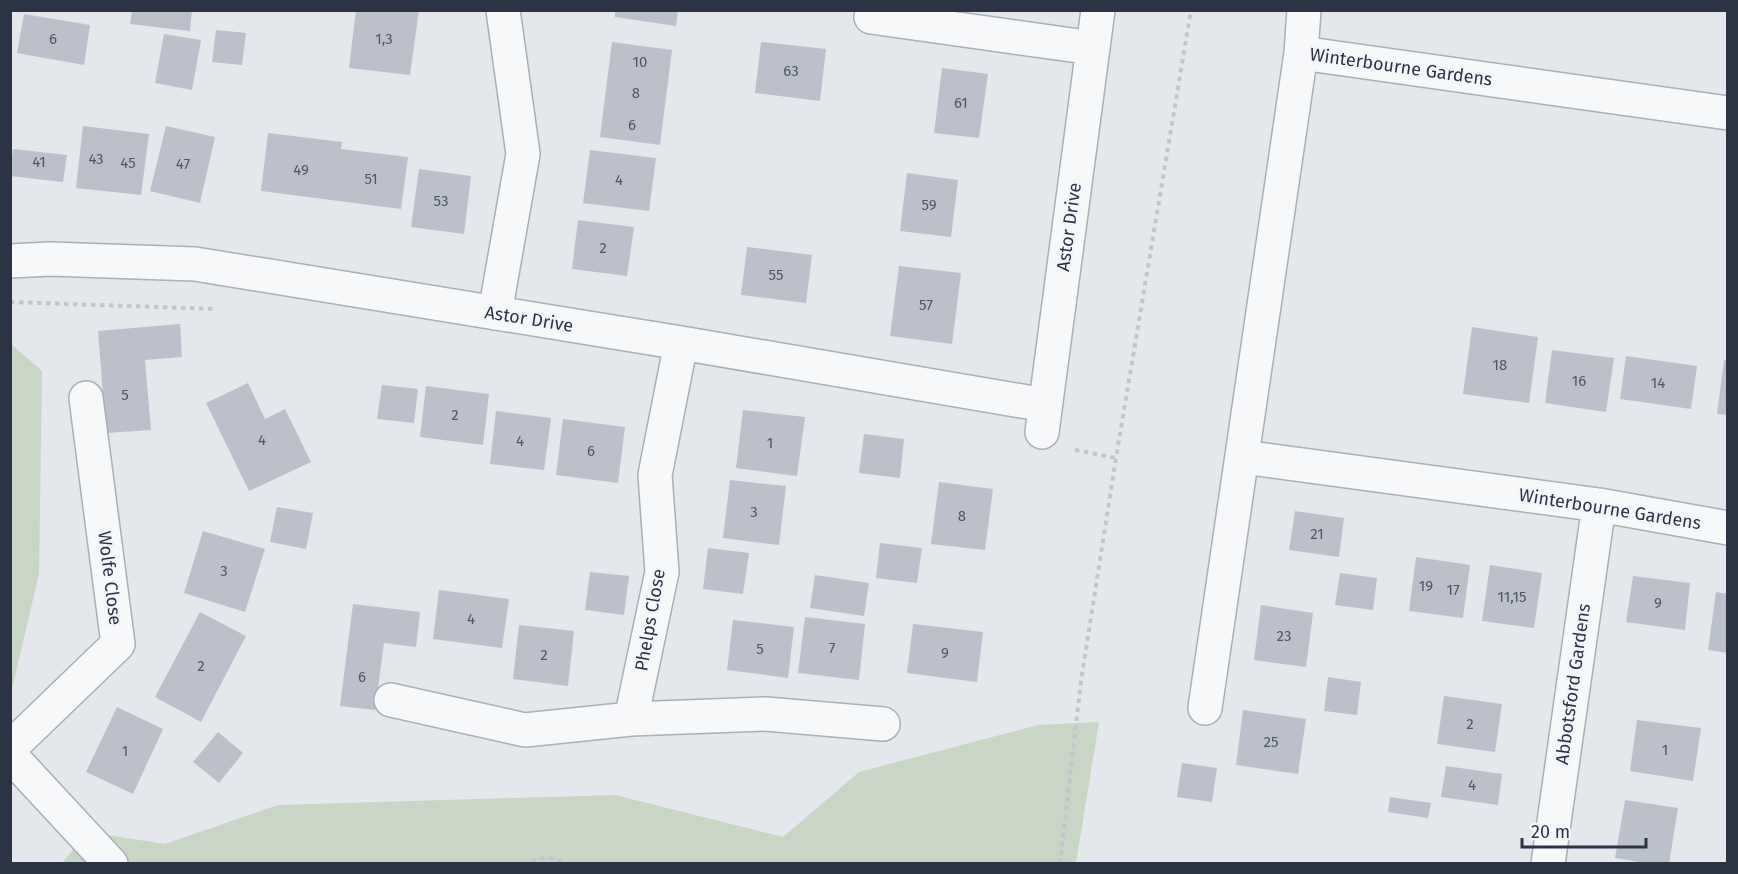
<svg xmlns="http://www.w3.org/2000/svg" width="1738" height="874" viewBox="0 0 1738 874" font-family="'Fira Sans',sans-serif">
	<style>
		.green { fill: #c9d6c5 }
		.building { fill: #bbc0ca }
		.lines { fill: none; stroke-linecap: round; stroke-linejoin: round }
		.minor-casing { stroke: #a9aeb7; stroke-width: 36 }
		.path { stroke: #c2c5cb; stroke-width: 4; stroke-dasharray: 4.5 4.5; stroke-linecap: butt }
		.minor { stroke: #f7f8fa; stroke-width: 33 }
		.labels { text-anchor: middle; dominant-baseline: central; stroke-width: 6; stroke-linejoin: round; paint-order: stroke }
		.number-label { font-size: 15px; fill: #4f5766 }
		.street-label { font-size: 18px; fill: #2b3445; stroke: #f4f6f9 }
	</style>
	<rect width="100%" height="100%" fill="#e4e7ec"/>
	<path class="green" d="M 11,344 L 42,371 L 39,574 L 11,693 Z
		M 1099,722 L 1076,863 L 61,864 L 88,832 L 165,844 L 278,805 L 615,795 L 783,837 L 859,772 L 1038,725 Z"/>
	<path class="building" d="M 132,10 L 192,10 L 190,31 L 130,24 Z
		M 356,10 L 419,10 L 410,75 L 349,68 Z
		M 615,10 L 678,10 L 676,26 L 615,17 Z
		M 24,14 L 90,25 L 84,65 L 17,53 Z
		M 216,30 L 246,33 L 242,65 L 212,62 Z
		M 164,34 L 201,40 L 192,90 L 155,83 Z
		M 612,42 L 672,50 L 660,145 L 600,137 Z
		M 761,42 L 826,49 L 820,101 L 755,93 Z
		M 942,68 L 988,74 L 979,138 L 934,133 Z
		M 83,126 L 149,134 L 141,195 L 76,188 Z
		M 166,126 L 215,137 L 200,203 L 150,191 Z
		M 268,133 L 342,142 L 341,149 L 408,157 L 401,209 L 261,191 Z
		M 13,149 L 67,155 L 63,182 L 10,176 Z
		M 590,150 L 656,158 L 649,211 L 583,203 Z
		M 419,169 L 471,176 L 464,234 L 411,227 Z
		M 907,173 L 958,180 L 951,237 L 900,231 Z
		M 578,220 L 634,227 L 627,276 L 572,269 Z
		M 747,247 L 812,255 L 806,303 L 741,295 Z
		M 899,266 L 961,273 L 952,344 L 890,336 Z
		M 180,324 L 182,357 L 145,360 L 151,430 L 106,433 L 98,331 Z
		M 1472,327 L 1538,337 L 1529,403 L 1463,394 Z
		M 1552,350 L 1614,358 L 1606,412 L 1545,403 Z
		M 1626,356 L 1697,366 L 1691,409 L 1620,399 Z
		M 1724,360 L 1728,361 L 1728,415 L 1717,414 Z
		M 248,383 L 265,419 L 285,409 L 311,462 L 249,491 L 206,403 Z
		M 382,385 L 418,389 L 414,423 L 377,419 Z
		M 426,386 L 489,394 L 483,445 L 420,437 Z
		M 743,410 L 805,417 L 797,476 L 736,468 Z
		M 496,411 L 551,418 L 544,470 L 490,464 Z
		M 563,419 L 625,427 L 618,483 L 556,475 Z
		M 864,434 L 904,439 L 900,478 L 859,473 Z
		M 730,480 L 786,486 L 779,545 L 723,538 Z
		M 939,482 L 993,489 L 985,550 L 931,544 Z
		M 277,507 L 313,513 L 306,549 L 270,542 Z
		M 1295,511 L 1344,518 L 1339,557 L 1289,550 Z
		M 203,531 L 265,549 L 245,612 L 184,593 Z
		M 880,543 L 922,548 L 917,583 L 876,578 Z
		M 708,548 L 749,553 L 743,594 L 703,589 Z
		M 1416,557 L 1470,565 L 1463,618 L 1409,611 Z
		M 1490,565 L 1542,573 L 1534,628 L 1482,621 Z
		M 590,572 L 629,576 L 624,615 L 585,610 Z
		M 1340,573 L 1377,578 L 1373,610 L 1335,605 Z
		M 815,575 L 869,583 L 864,616 L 810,608 Z
		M 1633,576 L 1690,583 L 1685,630 L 1626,622 Z
		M 439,590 L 509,599 L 502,648 L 433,639 Z
		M 1716,592 L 1728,594 L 1728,653 L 1708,650 Z
		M 353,604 L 420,612 L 416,647 L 384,643 L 375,710 L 340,706 Z
		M 1261,605 L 1313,613 L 1306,667 L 1254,660 Z
		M 200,612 L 246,636 L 201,722 L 155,697 Z
		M 805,617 L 865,624 L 859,680 L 798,673 Z
		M 733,620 L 794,627 L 788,678 L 727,670 Z
		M 913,624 L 983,632 L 977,682 L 907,673 Z
		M 519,625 L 574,631 L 568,686 L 513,679 Z
		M 1328,677 L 1361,682 L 1357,715 L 1324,711 Z
		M 1444,696 L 1502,704 L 1495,752 L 1437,744 Z
		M 117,707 L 163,729 L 133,794 L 86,772 Z
		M 1243,710 L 1306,719 L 1298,774 L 1236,765 Z
		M 1637,720 L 1701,728 L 1693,781 L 1630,771 Z
		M 218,732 L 243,753 L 219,783 L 193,762 Z
		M 1182,763 L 1217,768 L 1212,802 L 1177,797 Z
		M 1446,766 L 1502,774 L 1498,805 L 1441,797 Z
		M 1390,797 L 1431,803 L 1428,818 L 1388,812 Z
		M 1625,800 L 1678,808 L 1669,864 L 1651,864 L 1615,858 Z"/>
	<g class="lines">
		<defs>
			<path id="minor" d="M 871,17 L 1093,48
				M 1301,53 L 1304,10
				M 10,261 L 50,259 L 195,264 L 681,343 L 1045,405
				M 495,313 L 523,154 L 503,10
				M 1042,432 L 1098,10
				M 1243,457 L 1599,505 L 1728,528
				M 391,700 L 525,730 L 631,719 L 766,714 L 883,724
				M 1205,708 L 1301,53 L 1728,113
				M 631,719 L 662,572 L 655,475 L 681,343
				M 10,748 L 118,644 L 86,398
				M 10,755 L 111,864
				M 1548,864 L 1599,505"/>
		</defs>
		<use href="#minor" class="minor-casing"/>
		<path class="path" d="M 10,302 L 217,309
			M 1075,450 L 1116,458
			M 523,864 L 546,857 L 570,864
			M 1060,864 L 1081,681 L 1116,458 L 1191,10"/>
		<use href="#minor" class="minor"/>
	</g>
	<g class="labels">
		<g class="number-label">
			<text x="53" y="39">6</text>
			<text x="384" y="39">1,3</text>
			<text x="640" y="62">10</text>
			<text x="791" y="71">63</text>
			<text x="636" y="93">8</text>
			<text x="961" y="103">61</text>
			<text x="632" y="125">6</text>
			<text x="96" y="159">43</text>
			<text x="39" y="162">41</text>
			<text x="128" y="163">45</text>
			<text x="183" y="164">47</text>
			<text x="301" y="170">49</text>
			<text x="371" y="179">51</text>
			<text x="619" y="180">4</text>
			<text x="441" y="201">53</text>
			<text x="929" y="205">59</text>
			<text x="603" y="248">2</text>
			<text x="776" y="275">55</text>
			<text x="926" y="305">57</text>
			<text x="1500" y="365">18</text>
			<text x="1579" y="381">16</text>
			<text x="1658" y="383">14</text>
			<text x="125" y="395">5</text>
			<text x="455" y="415">2</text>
			<text x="262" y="440">4</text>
			<text x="520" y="441">4</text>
			<text x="770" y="443">1</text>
			<text x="591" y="451">6</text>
			<text x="754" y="512">3</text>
			<text x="962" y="516">8</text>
			<text x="1317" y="534">21</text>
			<text x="224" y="571">3</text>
			<text x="1426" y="586">19</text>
			<text x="1453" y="590">17</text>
			<text x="1512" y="597">11,15</text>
			<text x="1658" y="603">9</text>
			<text x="471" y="619">4</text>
			<text x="1284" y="636">23</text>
			<text x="832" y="648">7</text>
			<text x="760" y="649">5</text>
			<text x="945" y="653">9</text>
			<text x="544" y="655">2</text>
			<text x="201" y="666">2</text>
			<text x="362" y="677">6</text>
			<text x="1470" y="724">2</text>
			<text x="1271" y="742">25</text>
			<text x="1665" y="750">1</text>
			<text x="125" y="751">1</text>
			<text x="1472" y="785">4</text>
		</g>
		<g class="street-label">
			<text transform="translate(1401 67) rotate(8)">Winterbourne Gardens</text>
			<text transform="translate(1069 227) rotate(-82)">Astor Drive</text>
			<text transform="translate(529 319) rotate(9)">Astor Drive</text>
			<text transform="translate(1610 509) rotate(9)">Winterbourne Gardens</text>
			<text transform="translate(110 578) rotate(83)">Wolfe Close</text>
			<text transform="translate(650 620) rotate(-80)">Phelps Close</text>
			<text transform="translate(1573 684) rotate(-82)">Abbotsford Gardens</text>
		</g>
	</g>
	<rect width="1738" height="874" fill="none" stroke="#2b3445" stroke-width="24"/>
	<path d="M1522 838v9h124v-9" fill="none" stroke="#2b3445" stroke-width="3"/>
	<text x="1531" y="838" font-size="18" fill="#2b3445" stroke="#f4f6f9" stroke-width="4.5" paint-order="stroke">20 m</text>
</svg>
